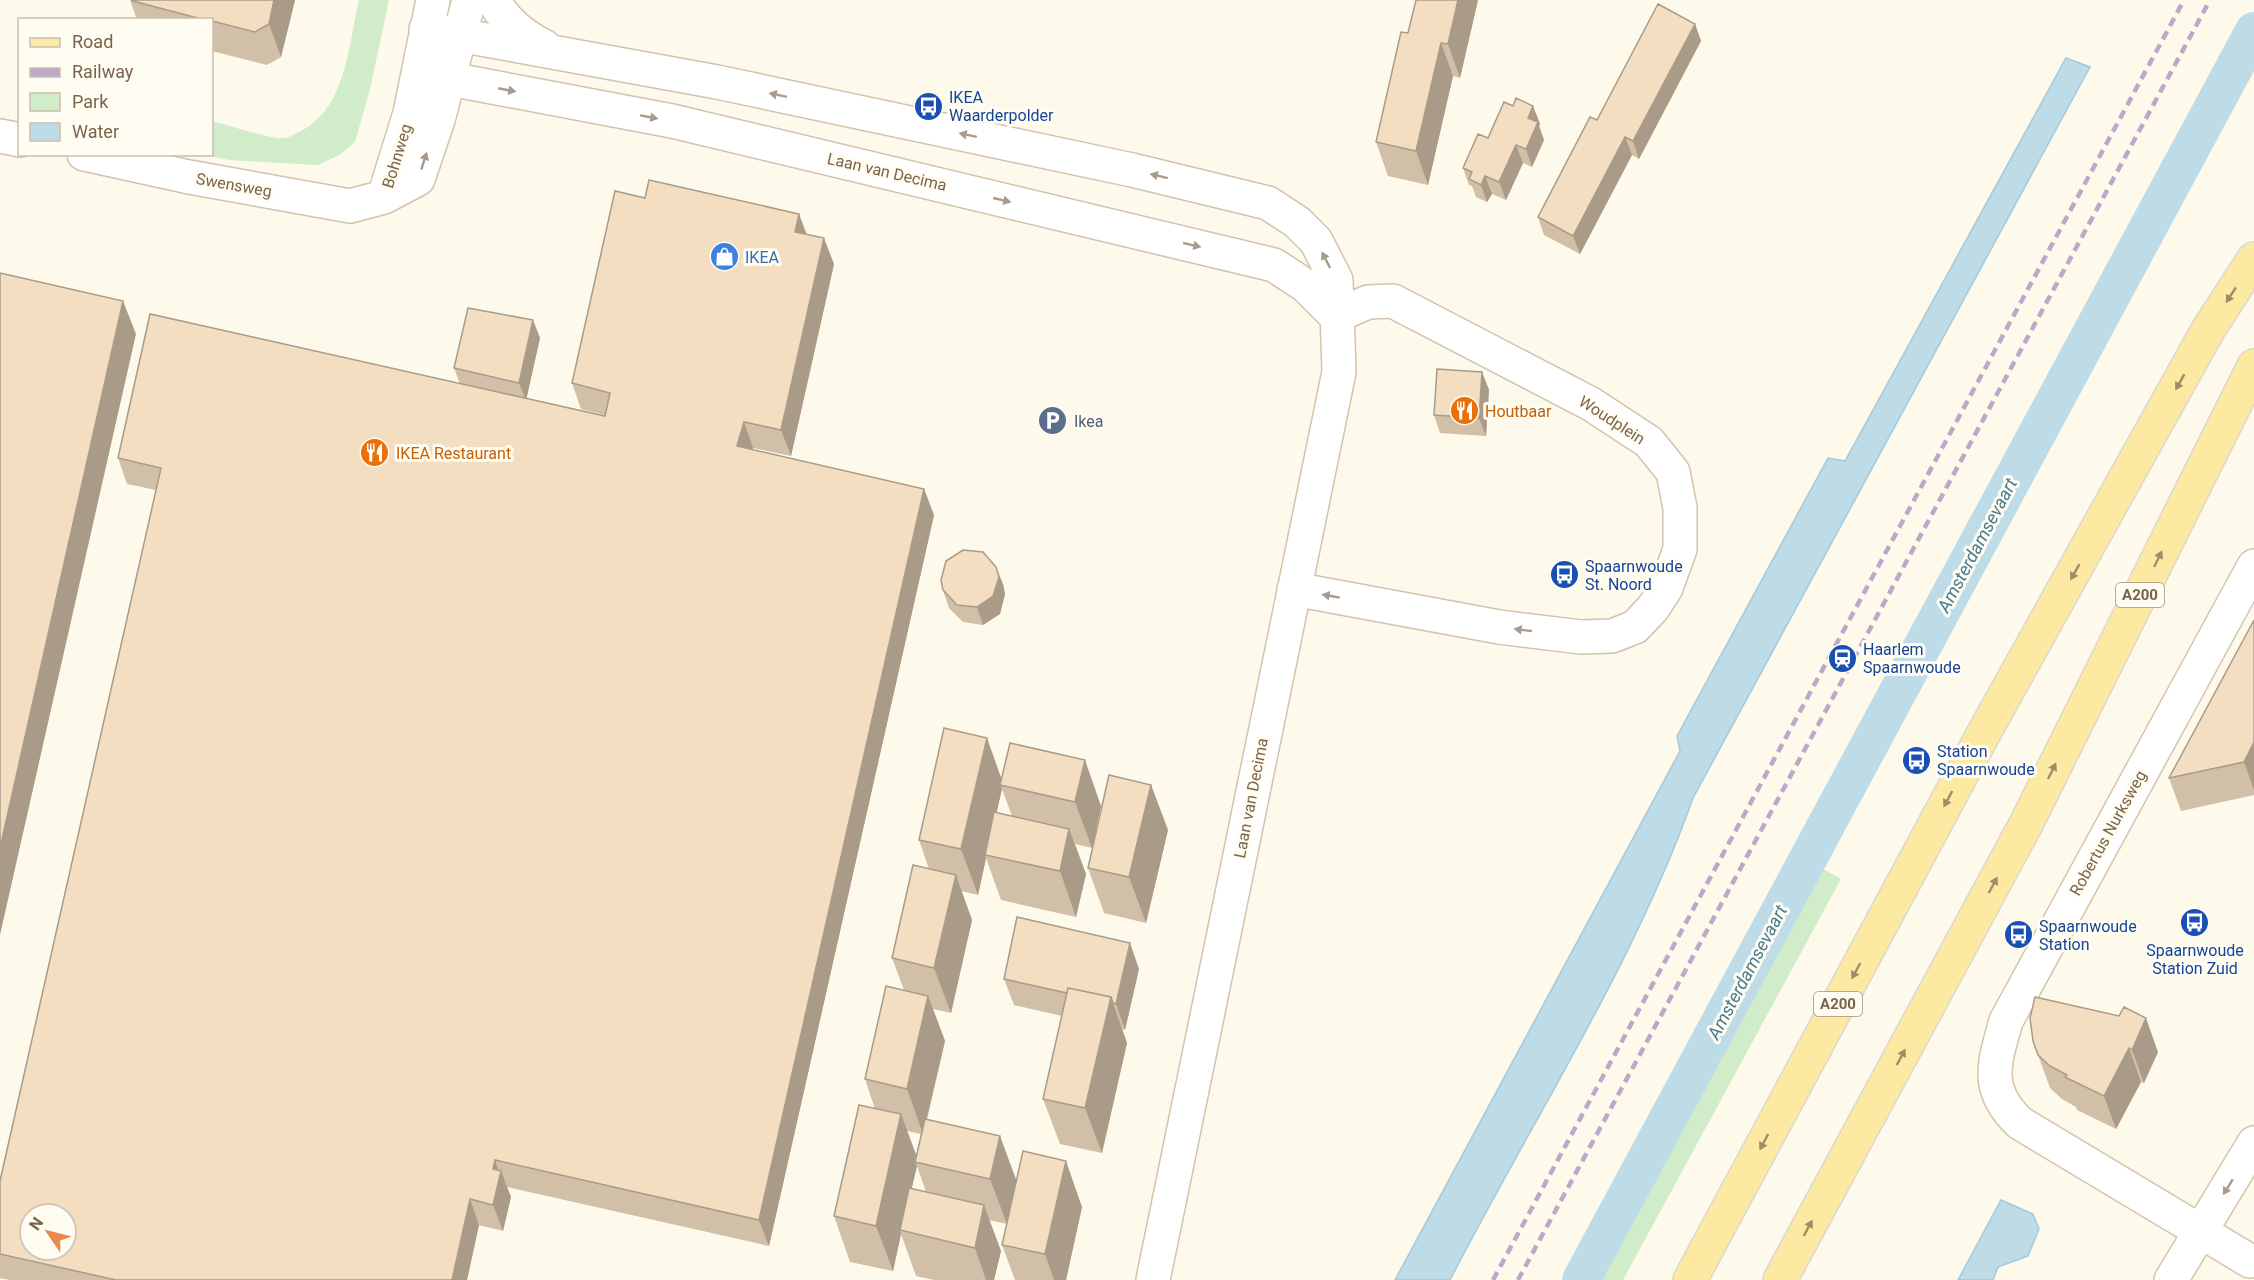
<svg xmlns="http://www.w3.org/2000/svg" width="2254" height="1280" viewBox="0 0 2254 1280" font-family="Roboto,sans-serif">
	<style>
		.green { fill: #d0ecc8 }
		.water { fill: #bedbe8; stroke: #a4c9da; stroke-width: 1.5 }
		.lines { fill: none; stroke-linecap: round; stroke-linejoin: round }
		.canal { stroke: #bedbe8; stroke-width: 38 }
		.minor-casing { stroke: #d1c3af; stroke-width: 36 }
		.secondary-casing { stroke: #d4c5ad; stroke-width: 36 }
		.primary-casing { stroke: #dcd7d0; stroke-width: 36 }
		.minor { stroke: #fff; stroke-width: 33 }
		.secondary { stroke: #fff; stroke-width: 33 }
		.primary { stroke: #fceaa3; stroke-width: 33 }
		.rail { stroke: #bfa7c9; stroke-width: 4.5; stroke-dasharray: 9 6; stroke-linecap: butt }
		.wall { fill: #d1bfa7; fill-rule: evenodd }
		.shaded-wall { fill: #aa9b88 }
		.building { fill: #f3dec2; stroke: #aa9b88; stroke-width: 1.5; fill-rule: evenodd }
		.oneway { fill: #a99a8b }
		.oneway2 { fill: #a18c66 }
		.labels { text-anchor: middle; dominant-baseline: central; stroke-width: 6; stroke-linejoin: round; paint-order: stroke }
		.shield { fill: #fffcf2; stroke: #a2927e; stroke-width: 1.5 }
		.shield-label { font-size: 15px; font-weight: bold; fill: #7a644c }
		.transit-label { font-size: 16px; fill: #164399; stroke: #fffcf2; text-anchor: start }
		.street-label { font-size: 16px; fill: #7a644c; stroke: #fffcf2 }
		.shop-label { font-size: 16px; fill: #366cbe; stroke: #fffcf2; text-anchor: start }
		.food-label { font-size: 16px; fill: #c56008; stroke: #fffcf2; text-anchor: start }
		.service-label { font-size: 16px; fill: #4e5e75; stroke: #fffcf2; text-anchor: start }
		.water-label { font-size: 18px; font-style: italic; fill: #487b94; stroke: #fffcf2 }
	</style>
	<rect width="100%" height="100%" fill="#fdf9eb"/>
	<path class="green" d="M 359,0 L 389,0 L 370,89 L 355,142 L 341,154 L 318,165 L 229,160 L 206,155 L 212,154 L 212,121 C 228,125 269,139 284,138 C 290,138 296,133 301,131 C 346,109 349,43 359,0 Z
		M 1814,864 L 1841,879 L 1623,1280 L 1594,1280 Z"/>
	<path class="water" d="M 2066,58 L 2090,67 L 1693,798 C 1634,965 1531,1122 1450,1280 L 1395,1280 L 1680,751 L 1677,736 L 1828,458 L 1845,461 Z
		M 2001,1200 L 2033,1214 L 2039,1229 L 2028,1256 L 1998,1267 L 1993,1280 L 1958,1280 Z"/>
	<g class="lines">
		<path class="canal" d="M 1581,1280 L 2254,31"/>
		<defs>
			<path id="minor" d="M 493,0 C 506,22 522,35 545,47
				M 426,29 L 717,82 L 1132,170 L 1268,203 L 1297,222 L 1316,241 L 1336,280 L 1339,372 L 1153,1280
				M 418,73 L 672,121 L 1274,265 L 1306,286 L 1336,316
				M 0,136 L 20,140
				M 84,154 L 189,177 L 350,206 L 384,197 L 418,179 L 438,120 L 469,0
				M 384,197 L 410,113 L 433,0
				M 1294,589 L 1499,627 L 1581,637 L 1612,636 L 1635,627 L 1653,608 L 1666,588 L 1680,549 L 1680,508 L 1673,472 L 1649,442 L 1591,404 L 1393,301 L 1368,302 L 1336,316"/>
			<path id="secondary" d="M 2250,1261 L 2020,1123 C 1984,1089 1994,1064 2006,1021 L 2254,566
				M 2171,1280 L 2254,1143"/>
			<path id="primary" d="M 1690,1280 L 1986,729 L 2208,330 L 2254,259
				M 1780,1280 L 2026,824 L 2254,366"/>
		</defs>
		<use href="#minor" class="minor-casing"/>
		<use href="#secondary" class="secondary-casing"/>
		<use href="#primary" class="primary-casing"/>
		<use href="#minor" class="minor"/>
		<use href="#secondary" class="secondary"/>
		<use href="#primary" class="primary"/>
		<path class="rail" d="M 1493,1280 L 2184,0
			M 1518,1280 L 2210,0"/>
	</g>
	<path class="wall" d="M 130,0 L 295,0 L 281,57 L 267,65 L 212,51 L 212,20 L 137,20 Z
		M 1478,0 L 1460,78 L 1453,76 L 1428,185 L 1388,176 L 1376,142 L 1408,33 Z
		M 1695,24 L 1701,41 L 1639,159 L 1632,155 L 1580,254 L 1544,235 L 1538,217 L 1597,120 Z
		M 1513,106 L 1533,106 L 1540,124 L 1539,126 L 1544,140 L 1532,167 L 1523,163 L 1506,200 L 1492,194 L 1487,202 L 1476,197 L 1472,186 L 1469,185 L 1463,168 Z
		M 799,214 L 807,234 L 834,264 L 791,456 L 753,448 L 753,450 L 924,489 L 934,515 L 769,1246 L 507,1187 L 511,1197 L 503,1231 L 479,1225 L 467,1280 L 10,1280 L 0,1278 L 0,1181 L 156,490 L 127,484 L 118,458 L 460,384 L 454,368 L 540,338 L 526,399 L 605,416 L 605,415 L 581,409 L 572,383 Z
		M 1482,372 L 1489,390 L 1486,436 L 1440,433 L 1434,415 Z
		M 1003,584 L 1005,594 L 1000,614 L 983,625 L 963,622 L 949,608 L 943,590 Z
		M 2254,620 L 2254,795 L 2181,811 L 2169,778 Z
		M 1002,780 L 1101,806 L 1092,848 L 1075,844 L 1086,874 L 1076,917 L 1001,900 L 986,858 L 978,895 L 961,891 L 972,920 L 951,1013 L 933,1009 L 945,1041 L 927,1120 L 1017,1182 L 1082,1207 L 1066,1280 L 1015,1280 L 1002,1245 L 1007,1224 L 989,1220 L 1001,1251 L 994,1280 L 934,1280 L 916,1276 L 901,1234 L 893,1271 L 850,1262 L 834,1216 L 875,1109 L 865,1079 L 904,990 L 892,958 L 929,869 L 919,840 ZM 1002,789 L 1012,816 L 996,813 ZM 907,1131 L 921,1134 L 916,1156 ZM 917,1166 L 926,1192 L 911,1189 Z
		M 1151,785 L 1168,830 L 1146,923 L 1104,913 L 1088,868 Z
		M 1139,969 L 1125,1030 L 1122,1029 L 1127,1043 L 1102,1153 L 1060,1144 L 1043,1099 L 1062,1016 L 1014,1005 L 1004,979 Z
		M 2035,997 L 2158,1052 L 2144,1083 L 2141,1082 L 2116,1129 L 2077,1110 L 2076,1107 L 2062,1099 L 2050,1088 L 2033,1041 Z"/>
	<path class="shaded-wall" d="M 274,0 L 295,0 L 281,57 L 269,24 Z
		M 1458,0 L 1478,0 L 1460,78 L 1448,44 Z
		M 1695,24 L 1701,41 L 1639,159 L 1633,141 Z
		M 1441,43 L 1453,76 L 1428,185 L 1416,151 Z
		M 1533,106 L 1540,124 L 1539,126 L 1544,140 L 1532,167 L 1526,149 L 1528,118 Z
		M 1625,137 L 1632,155 L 1580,254 L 1573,236 Z
		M 1516,145 L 1523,163 L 1506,200 L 1499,182 Z
		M 1485,176 L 1492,194 L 1487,202 L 1481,185 Z
		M 799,214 L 808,240 L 795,232 Z
		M 824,238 L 834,264 L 791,456 L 781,430 Z
		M 123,301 L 136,334 L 0,935 L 0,848 Z
		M 533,320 L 540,338 L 526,401 L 519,383 Z
		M 1482,372 L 1489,390 L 1486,436 L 1479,418 Z
		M 744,422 L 753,448 L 747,472 L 737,446 Z
		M 924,489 L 934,515 L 769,1246 L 759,1220 Z
		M 996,567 L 1003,584 L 1005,594 L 1000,614 L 983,625 L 977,607 Z
		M 987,738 L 1003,783 L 1000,785 L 1002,789 L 987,855 L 985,855 L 986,858 L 978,895 L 961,849 Z
		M 2254,742 L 2254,790 L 2244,762 Z
		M 1085,760 L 1101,806 L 1092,848 L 1075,802 Z
		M 1151,785 L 1168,830 L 1146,923 L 1129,877 Z
		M 1069,829 L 1086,874 L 1076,917 L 1060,871 Z
		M 956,875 L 972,920 L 951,1013 L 934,968 Z
		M 1130,943 L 1139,969 L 1125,1030 L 1116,1004 Z
		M 928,996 L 945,1041 L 923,1134 L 907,1089 Z
		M 1111,997 L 1127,1043 L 1102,1153 L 1085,1108 Z
		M 2146,1018 L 2158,1052 L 2144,1083 L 2132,1050 Z
		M 2129,1048 L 2141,1082 L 2116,1129 L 2104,1096 Z
		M 901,1114 L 918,1160 L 915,1162 L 917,1166 L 902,1231 L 900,1230 L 901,1234 L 893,1271 L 876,1226 Z
		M 1000,1136 L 1017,1182 L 1007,1224 L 990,1179 Z
		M 495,1160 L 500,1175 L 501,1171 L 511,1197 L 503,1231 L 493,1205 L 493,1169 Z
		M 1066,1161 L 1082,1207 L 1066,1280 L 1054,1280 L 1045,1254 Z
		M 470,1199 L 479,1225 L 467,1280 L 452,1280 Z
		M 984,1205 L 1001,1251 L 994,1280 L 986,1280 L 975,1248 Z"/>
	<path class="building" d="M 132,0 L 274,0 L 269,24 L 255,32 L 212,21 L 212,20 L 205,20 L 133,1 Z
		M 1416,0 L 1458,0 L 1448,44 L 1441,43 L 1416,151 L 1376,142 L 1401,32 L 1408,33 Z
		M 1658,4 L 1695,24 L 1633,141 L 1625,137 L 1573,236 L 1538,217 L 1590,117 L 1597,120 Z
		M 1516,98 L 1533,106 L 1528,118 L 1538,122 L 1526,149 L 1516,145 L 1499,182 L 1485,176 L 1481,185 L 1469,179 L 1472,172 L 1463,168 L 1478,134 L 1488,138 L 1504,102 L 1513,106 Z
		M 649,180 L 799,214 L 795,232 L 824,238 L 781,430 L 744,422 L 737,446 L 924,489 L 759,1220 L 495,1160 L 493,1169 L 501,1171 L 493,1205 L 470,1199 L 452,1280 L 116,1280 L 0,1254 L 0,1181 L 161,468 L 118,458 L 150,314 L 605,416 L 610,393 L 572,383 L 615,191 L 645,198 ZM 30,1214 L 66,1214 L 66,1250 L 30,1250 Z
		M 0,273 L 123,301 L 0,848 Z
		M 468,308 L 533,320 L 519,383 L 454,368 Z
		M 1437,369 L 1482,372 L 1479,418 L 1434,415 Z
		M 963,550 L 983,552 L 996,567 L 999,577 L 993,596 L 977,607 L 957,605 L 943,590 L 941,580 L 946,561 Z
		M 2254,620 L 2254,742 L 2244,762 L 2169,778 Z
		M 944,728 L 987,738 L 961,849 L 919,840 Z
		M 1010,743 L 1085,760 L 1075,802 L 1000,785 Z
		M 1109,775 L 1151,785 L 1129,877 L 1088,868 Z
		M 994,812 L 1069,829 L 1060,871 L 985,855 Z
		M 913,865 L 956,875 L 934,968 L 892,958 Z
		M 1017,917 L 1130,943 L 1116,1004 L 1113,1003 L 1111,997 L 1068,988 L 1067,993 L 1004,979 Z
		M 886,986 L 928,996 L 907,1089 L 865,1079 Z
		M 1068,988 L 1111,997 L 1085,1108 L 1043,1099 Z
		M 2035,997 L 2119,1016 L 2124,1007 L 2146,1018 L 2132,1050 L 2129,1048 L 2104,1096 L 2065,1077 L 2067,1075 L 2050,1066 L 2038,1055 L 2033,1041 L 2030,1018 Z
		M 859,1105 L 901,1114 L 876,1226 L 834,1216 Z
		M 925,1119 L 1000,1136 L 990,1179 L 915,1162 Z
		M 1023,1151 L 1066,1161 L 1045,1254 L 1002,1245 Z
		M 909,1188 L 984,1205 L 975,1248 L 900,1230 Z"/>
	<defs><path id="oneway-solid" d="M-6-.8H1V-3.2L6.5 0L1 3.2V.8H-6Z" transform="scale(1.5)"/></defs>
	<g class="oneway">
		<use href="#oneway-solid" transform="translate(507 90) rotate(11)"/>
		<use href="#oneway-solid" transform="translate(778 95) rotate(-168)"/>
		<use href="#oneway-solid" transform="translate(649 117) rotate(10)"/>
		<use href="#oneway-solid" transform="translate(968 135) rotate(-168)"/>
		<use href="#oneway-solid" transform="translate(424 161) rotate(-72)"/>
		<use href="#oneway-solid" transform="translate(1159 176) rotate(-166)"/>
		<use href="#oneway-solid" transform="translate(1002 200) rotate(13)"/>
		<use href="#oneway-solid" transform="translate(1192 245) rotate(13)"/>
		<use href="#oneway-solid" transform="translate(1326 260) rotate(-117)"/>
		<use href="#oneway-solid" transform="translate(1331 596) rotate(-170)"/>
		<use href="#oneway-solid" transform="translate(1523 630) rotate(-173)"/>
		<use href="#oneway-solid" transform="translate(2228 1187) rotate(122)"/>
	</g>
	<g class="oneway2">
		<use href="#oneway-solid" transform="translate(2231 295) rotate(123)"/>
		<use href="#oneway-solid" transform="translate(2180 382) rotate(119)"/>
		<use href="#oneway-solid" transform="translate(2158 559) rotate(-64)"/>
		<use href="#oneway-solid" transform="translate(2075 572) rotate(120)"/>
		<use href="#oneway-solid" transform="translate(2052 771) rotate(-64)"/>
		<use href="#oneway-solid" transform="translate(1948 799) rotate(118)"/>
		<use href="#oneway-solid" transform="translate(1993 885) rotate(-62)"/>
		<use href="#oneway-solid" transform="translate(1856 971) rotate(118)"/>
		<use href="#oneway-solid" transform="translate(1901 1057) rotate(-62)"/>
		<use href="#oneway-solid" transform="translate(1764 1142) rotate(118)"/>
		<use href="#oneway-solid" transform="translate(1808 1228) rotate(-62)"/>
	</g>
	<defs>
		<symbol id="bus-disc" viewBox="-11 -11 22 22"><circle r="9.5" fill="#1a4fb4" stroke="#fffcf2"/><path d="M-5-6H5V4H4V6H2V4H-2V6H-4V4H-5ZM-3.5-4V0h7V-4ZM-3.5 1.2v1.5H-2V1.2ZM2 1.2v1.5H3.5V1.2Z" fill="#fff"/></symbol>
		<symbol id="shop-disc" viewBox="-11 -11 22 22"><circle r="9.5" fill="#3f7fe0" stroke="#fffcf2"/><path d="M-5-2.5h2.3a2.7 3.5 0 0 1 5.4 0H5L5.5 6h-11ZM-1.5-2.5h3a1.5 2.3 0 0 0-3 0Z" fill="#fff"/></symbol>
		<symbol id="restaurant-disc" viewBox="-11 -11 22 22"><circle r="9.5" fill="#e8710a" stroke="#fffcf2"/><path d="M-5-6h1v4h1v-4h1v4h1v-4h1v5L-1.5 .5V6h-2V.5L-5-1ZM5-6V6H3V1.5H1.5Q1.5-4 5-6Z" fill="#fff"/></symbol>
		<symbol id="parking-disc" viewBox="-11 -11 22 22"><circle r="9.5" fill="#5c6f8a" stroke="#fffcf2"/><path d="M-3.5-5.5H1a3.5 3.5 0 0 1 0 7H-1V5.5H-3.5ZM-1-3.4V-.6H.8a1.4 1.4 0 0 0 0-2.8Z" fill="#fff"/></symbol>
		<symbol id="station-disc" viewBox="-11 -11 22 22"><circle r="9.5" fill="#1a4fb4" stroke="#fffcf2"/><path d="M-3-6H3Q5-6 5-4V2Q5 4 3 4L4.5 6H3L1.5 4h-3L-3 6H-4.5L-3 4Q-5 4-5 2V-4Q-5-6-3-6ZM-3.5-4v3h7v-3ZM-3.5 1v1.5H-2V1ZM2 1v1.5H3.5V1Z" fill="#fff"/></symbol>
	</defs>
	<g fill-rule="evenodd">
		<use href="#bus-disc" x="912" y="90" width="33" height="33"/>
		<use href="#shop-disc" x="708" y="240" width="33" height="33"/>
		<use href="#restaurant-disc" x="1448" y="394" width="33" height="33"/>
		<use href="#parking-disc" x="1036" y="404" width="33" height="33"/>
		<use href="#restaurant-disc" x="358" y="436" width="33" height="33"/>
		<use href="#bus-disc" x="1548" y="558" width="33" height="33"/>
		<use href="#station-disc" x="1826" y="642" width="33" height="33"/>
		<use href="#bus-disc" x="1900" y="744" width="33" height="33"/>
		<use href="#bus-disc" x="2178" y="906" width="33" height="33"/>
		<use href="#bus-disc" x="2002" y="918" width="33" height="33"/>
	</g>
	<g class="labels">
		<g class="shield">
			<rect x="2116" y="583" width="48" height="24" rx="4.5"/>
			<rect x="1814" y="992" width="48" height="24" rx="4.5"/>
		</g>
		<g class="shield-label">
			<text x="2140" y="595">A200</text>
			<text x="1838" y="1004">A200</text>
		</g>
		<g class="transit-label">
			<text x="949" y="97">IKEA<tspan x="949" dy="18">Waarderpolder</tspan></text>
			<text x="1585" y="566">Spaarnwoude<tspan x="1585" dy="18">St. Noord</tspan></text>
			<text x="1863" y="649">Haarlem<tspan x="1863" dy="18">Spaarnwoude</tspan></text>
			<text x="1937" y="751">Station<tspan x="1937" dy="18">Spaarnwoude</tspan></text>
			<text x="2039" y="926">Spaarnwoude<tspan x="2039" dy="18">Station</tspan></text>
			<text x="2195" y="950" text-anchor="middle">Spaarnwoude<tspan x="2195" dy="18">Station Zuid</tspan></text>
		</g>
		<g class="street-label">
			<text transform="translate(397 156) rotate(-73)">Bohnweg</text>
			<text transform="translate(887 172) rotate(13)">Laan van Decima</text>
			<text transform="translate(234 185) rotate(10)">Swensweg</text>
			<text transform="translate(1612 420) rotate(33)">Woudplein</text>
			<text transform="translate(1251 798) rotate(-79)">Laan van Decima</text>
			<text transform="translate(2108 833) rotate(-61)">Robertus Nurksweg</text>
		</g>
		<g class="shop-label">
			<text x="745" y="257">IKEA</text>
		</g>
		<g class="food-label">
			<text x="1485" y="411">Houtbaar</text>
			<text x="396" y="453">IKEA Restaurant</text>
		</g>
		<g class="service-label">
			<text x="1074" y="421">Ikea</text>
		</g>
		<g class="water-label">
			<text transform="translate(1977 545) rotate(-62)">Amsterdamsevaart</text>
			<text transform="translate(1747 972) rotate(-62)">Amsterdamsevaart</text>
		</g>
	</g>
	<rect x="18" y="18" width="195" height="138" fill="#fffcf2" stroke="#cabfb0" stroke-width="1.5"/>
	<rect x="30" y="38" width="30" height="9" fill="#fceaa3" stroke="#cabfb0" stroke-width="1.5"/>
	<text x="72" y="48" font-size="18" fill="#7a644c">Road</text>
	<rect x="30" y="68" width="30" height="9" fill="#bfa7c9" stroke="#cabfb0" stroke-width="1.5"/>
	<text x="72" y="78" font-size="18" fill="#7a644c">Railway</text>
	<rect x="30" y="93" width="30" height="18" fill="#d0ecc8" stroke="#cabfb0" stroke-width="1.5"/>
	<text x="72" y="108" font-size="18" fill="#7a644c">Park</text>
	<rect x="30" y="123" width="30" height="18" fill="#bedbe8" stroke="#cabfb0" stroke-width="1.5"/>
	<text x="72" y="138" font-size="18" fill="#7a644c">Water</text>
	<g transform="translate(48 1232) rotate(305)"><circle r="28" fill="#fffcf2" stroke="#cabfb0" stroke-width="1.5"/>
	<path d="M0-4.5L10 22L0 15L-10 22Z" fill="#e98b4e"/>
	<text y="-9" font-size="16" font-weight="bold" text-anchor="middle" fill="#7a644c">N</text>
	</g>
</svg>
